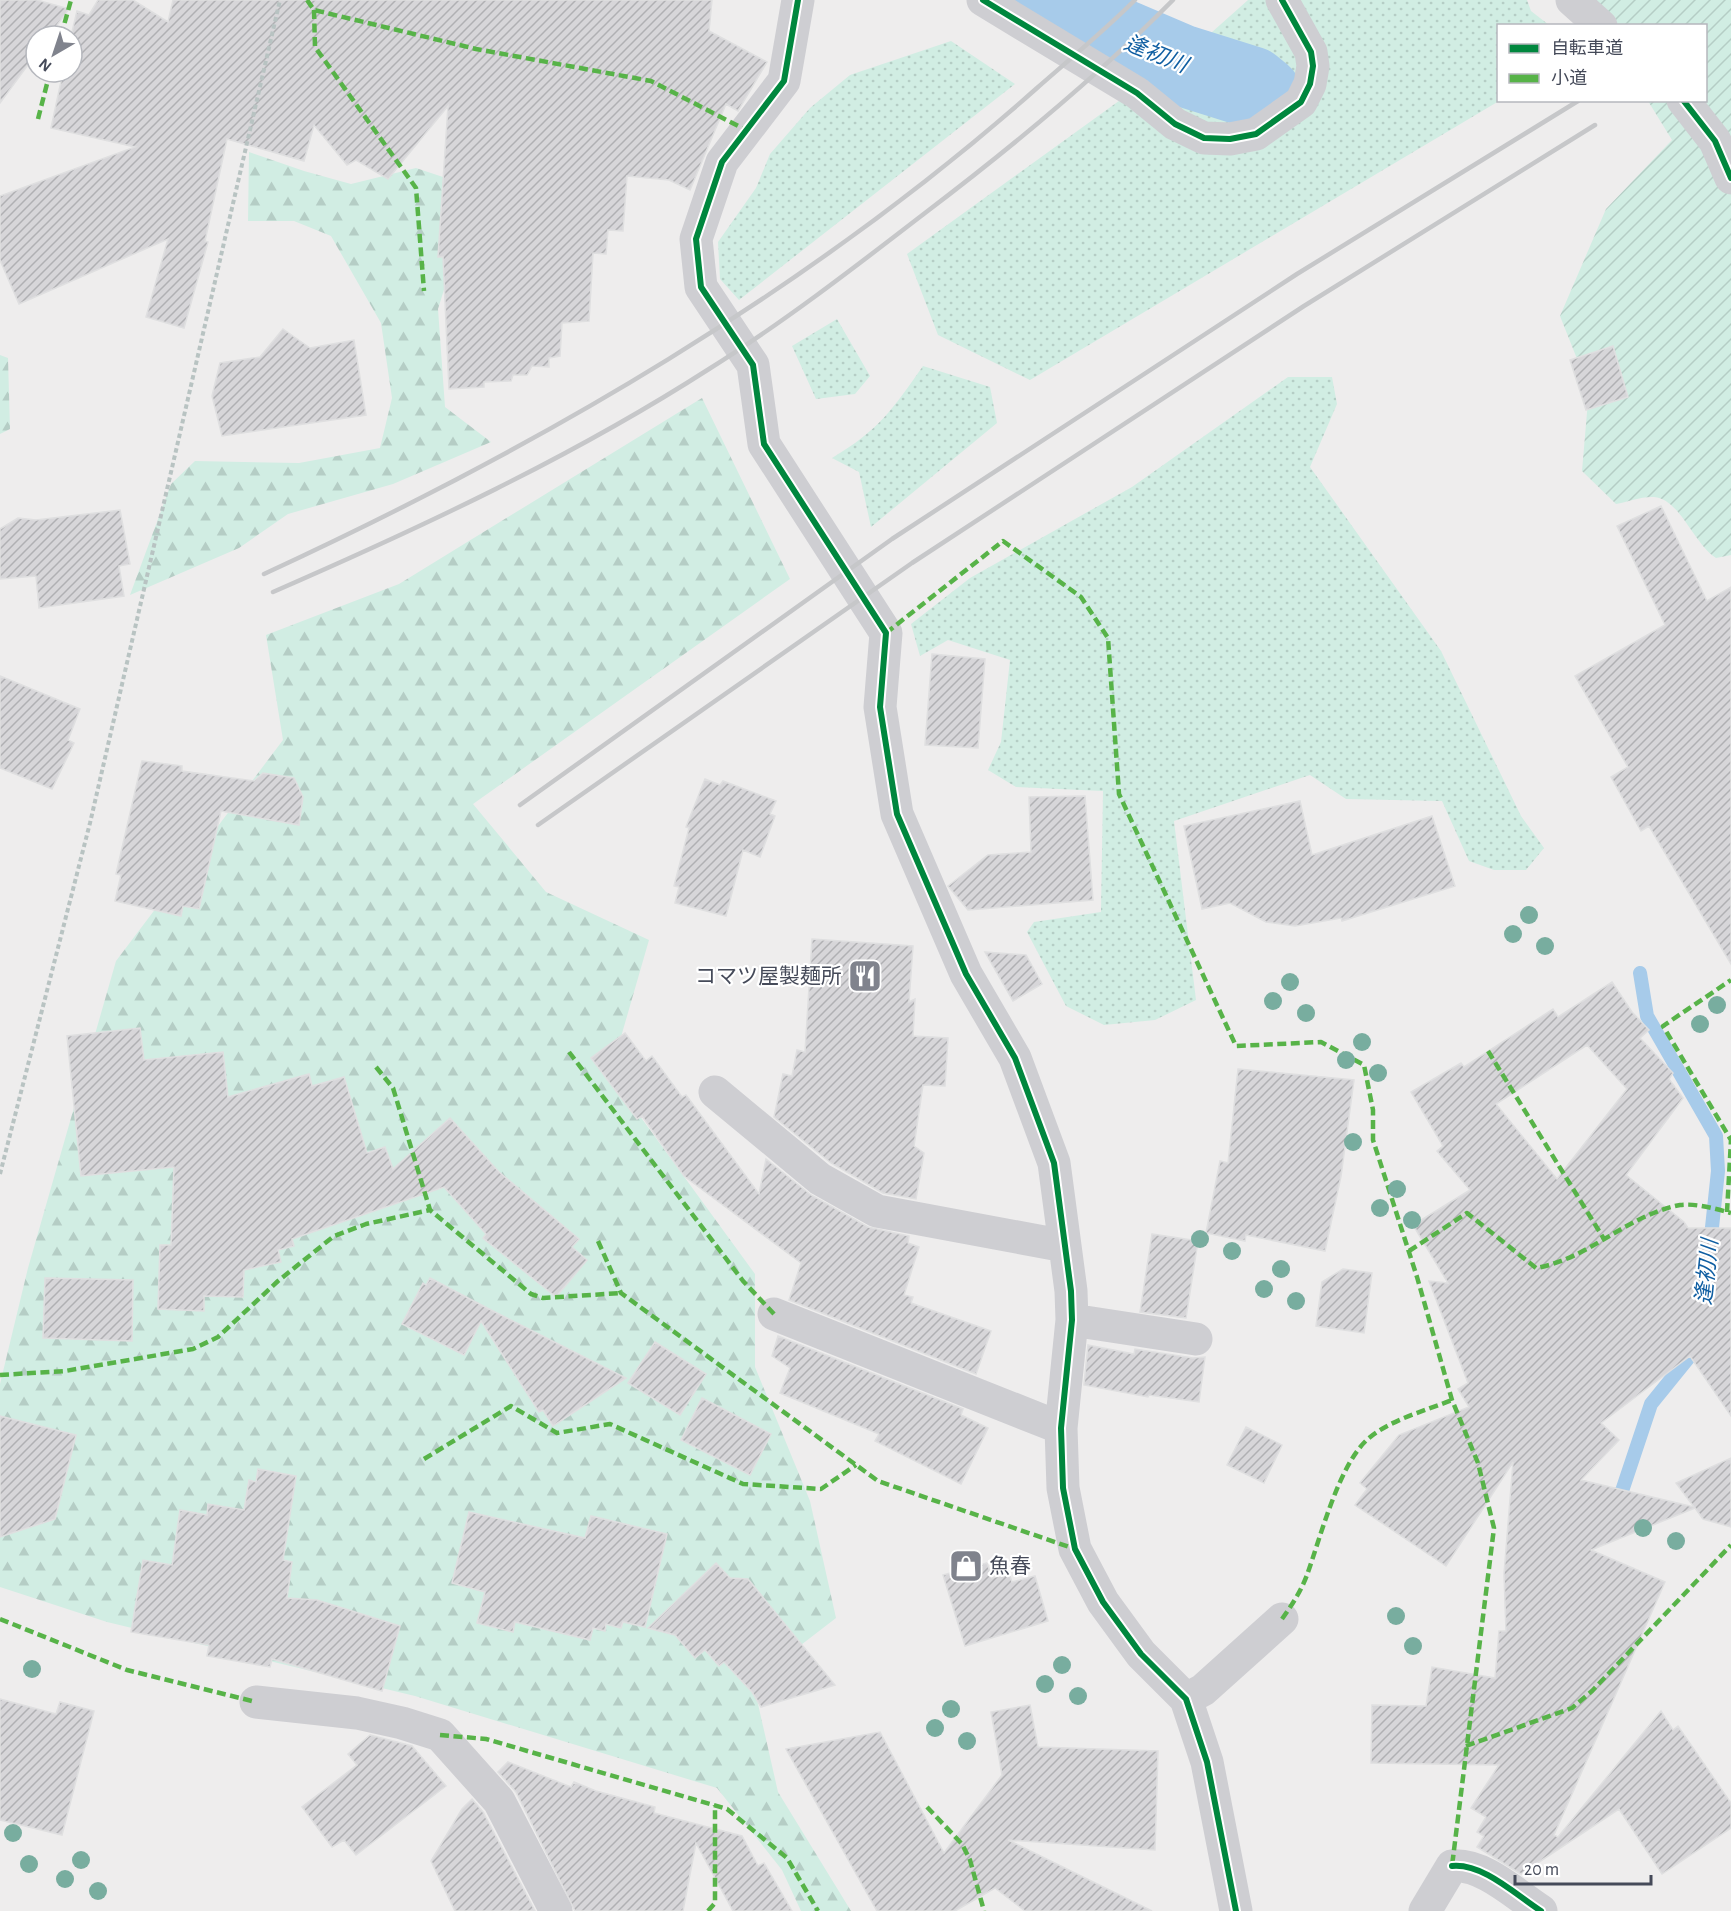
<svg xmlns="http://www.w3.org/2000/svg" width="1731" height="1911" viewBox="0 0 1731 1911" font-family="'Alegreya Sans','Noto Sans JP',sans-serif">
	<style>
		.grass { fill: url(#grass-dots) }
		.forest { fill: url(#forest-firs) }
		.garden { fill: url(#garden-furrows) }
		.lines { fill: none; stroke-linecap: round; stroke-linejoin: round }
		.stream { stroke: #a7cbea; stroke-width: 14 }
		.river { stroke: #a7cbea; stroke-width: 81 }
		.building { fill: url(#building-hatch); stroke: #dfdfe0; stroke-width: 1.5; fill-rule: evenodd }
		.path { stroke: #b8c3c2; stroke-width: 4; stroke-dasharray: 4.5 3; stroke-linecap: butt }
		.minor { stroke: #ceced2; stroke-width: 33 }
		.rail { stroke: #c6c7c9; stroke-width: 4.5 }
		.quiet { stroke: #57b348; stroke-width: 4.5; stroke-dasharray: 9 4.5; stroke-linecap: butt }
		.cycleway-casing { stroke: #fff; stroke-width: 10 }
		.cycleway { stroke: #00873e; stroke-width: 6 }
		.tree { fill: #78ad9f }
		.labels { text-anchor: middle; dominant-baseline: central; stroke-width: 4.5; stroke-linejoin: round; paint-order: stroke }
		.poi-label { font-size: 21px; fill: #454a59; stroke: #fff; text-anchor: end }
		.water-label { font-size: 22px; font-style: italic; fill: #0f5ea2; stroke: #fff }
	</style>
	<defs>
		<pattern id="grass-dots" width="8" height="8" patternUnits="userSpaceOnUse" patternTransform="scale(1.5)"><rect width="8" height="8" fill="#d1ede3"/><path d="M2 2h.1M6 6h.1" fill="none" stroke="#b5cdc5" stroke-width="1.8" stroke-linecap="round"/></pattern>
		<pattern id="forest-firs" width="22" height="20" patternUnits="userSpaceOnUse" patternTransform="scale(1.5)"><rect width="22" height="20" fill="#d1ede3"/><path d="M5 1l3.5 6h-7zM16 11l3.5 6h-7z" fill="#b5cdc5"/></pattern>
		<pattern id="garden-furrows" width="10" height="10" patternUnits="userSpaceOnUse" patternTransform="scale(1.5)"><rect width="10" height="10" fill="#d1ede3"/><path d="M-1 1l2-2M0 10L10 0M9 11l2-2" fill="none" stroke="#b5cdc5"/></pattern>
		<pattern id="building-hatch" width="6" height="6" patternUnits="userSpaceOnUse" patternTransform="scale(1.5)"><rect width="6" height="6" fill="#d7d6d9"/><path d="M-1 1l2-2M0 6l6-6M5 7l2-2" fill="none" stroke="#b0b0b3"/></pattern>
	</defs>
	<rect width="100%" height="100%" fill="#eeeded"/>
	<path class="grass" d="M 1248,0 L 1527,0 L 1531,11 L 1549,25 L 1498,26 L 1499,101 L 1030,380 L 938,335 L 907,254 L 1202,41 Z
		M 951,41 L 1015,84 L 739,300 L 720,279 L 718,242 L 756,188 L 770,154 L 810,108 L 850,75 Z
		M 837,319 L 870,376 L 855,394 L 816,399 L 792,346 Z
		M 923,366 L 990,387 L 997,423 L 871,527 L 859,472 L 832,458 C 879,430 892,410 923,366 Z
		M 1288,377 L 1332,377 L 1337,404 L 1310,467 L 1441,651 L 1521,816 L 1544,848 L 1526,870 L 1494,870 L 1469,861 L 1442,801 L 1346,799 L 1310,775 L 1174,821 L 1196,1000 L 1155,1020 L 1104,1025 L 1066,1006 L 1027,932 L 1034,922 L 1101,912 L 1103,791 L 1016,787 L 988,770 L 1001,742 L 1010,660 L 948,640 L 920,656 L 911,624 L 970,578 L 1132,487 Z"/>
	<path class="forest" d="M 249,152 L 304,171 L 351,184 L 416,168 L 455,181 L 460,238 L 438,309 L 445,407 L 491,442 L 393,484 L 288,514 L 239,548 L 130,595 L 171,484 L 195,461 L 299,463 L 380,448 L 392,398 L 381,323 L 331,236 L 294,221 L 248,221 Z
		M 0,355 L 8,358 L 10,429 L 0,434 Z
		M 702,398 L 790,579 L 473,804 L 546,892 L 649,940 L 610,1075 L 755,1274 L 755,1367 L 810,1501 L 836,1618 L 753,1682 L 778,1792 L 851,1911 L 801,1911 L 782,1870 L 717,1788 L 415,1696 L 107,1622 L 0,1587 L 0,1384 L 28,1268 L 116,961 L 283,740 L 266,635 L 399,584 Z"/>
	<path class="garden" d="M 1585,0 L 1731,0 L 1731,555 L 1716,558 C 1693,543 1680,499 1654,497 C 1643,496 1627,502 1616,504 L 1582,471 L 1589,389 L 1560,316 L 1606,209 L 1672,140 L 1648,101 L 1706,100 L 1706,26 L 1601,25 Z"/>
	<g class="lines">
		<path class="stream" d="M 1640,973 L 1647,1016 L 1716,1136 L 1718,1171 L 1710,1246
			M 1611,1502 L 1622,1491 L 1651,1404 L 1694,1351 L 1697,1342"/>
		<path class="river" d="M 1055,0 L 1085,24 L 1181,65 L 1251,87 L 1262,96"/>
	</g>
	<path class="building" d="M 0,0 L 37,0 L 69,9 L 49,36 L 36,36 L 36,54 L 0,103 Z
		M 98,0 L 133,0 L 168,22 L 173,0 L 712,0 L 709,31 L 767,62 L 738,111 L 726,104 L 690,190 L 669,180 L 627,176 L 623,231 L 608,230 L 606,254 L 593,253 L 589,321 L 562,323 L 560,356 L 549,358 L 549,367 L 532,366 L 527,375 L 513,375 L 511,381 L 484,382 L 484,387 L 449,389 L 443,257 L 438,257 L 448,106 L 388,179 L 356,160 L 347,165 L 314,125 L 304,161 L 227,139 L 205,241 L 208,242 L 184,328 L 146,317 L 168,239 L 19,304 L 0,260 L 0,196 L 135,147 L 51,128 L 63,72 L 72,72 L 71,36 L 77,11 L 89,15 Z
		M 283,329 L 310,348 L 354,340 L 366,415 L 222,436 L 212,396 L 220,363 L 260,357 Z
		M 1613,346 L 1628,397 L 1586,410 L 1570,360 Z
		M 1661,506 L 1707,601 L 1731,587 L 1731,964 L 1649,826 L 1641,831 L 1611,777 L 1628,767 L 1575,676 L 1665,625 L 1617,526 Z
		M 120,510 L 130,564 L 119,566 L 124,596 L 39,608 L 36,576 L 0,579 L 0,529 L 18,518 L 36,520 Z
		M 932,654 L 985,659 L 978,748 L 925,745 Z
		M 0,676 L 80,709 L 68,740 L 74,743 L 52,789 L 0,768 Z
		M 142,761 L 182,766 L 182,771 L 254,781 L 263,773 L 294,778 L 303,797 L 299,825 L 221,811 L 199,909 L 183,906 L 181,916 L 115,901 L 121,875 L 116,874 Z
		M 705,779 L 720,785 L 723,781 L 776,801 L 770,814 L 775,816 L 760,857 L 743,850 L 726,916 L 675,903 L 679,887 L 674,886 L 689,828 L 686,827 Z
		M 1085,796 L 1093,900 L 968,910 L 948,886 L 988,855 L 1031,852 L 1029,797 Z
		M 1300,801 L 1312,855 L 1432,816 L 1455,886 L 1342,921 L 1341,918 L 1295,926 L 1266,922 L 1230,903 L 1202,909 L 1184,826 Z
		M 812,939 L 913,946 L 909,1002 L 915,999 L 913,1036 L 948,1038 L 945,1086 L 923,1085 L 914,1146 L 924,1153 L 916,1199 L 883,1193 L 831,1163 L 774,1117 L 783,1074 L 792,1076 L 797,1050 L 805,1052 Z
		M 985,952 L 1026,955 L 1042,984 L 1013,1001 Z
		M 1612,982 L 1632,1012 L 1649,1030 L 1640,1038 L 1673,1073 L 1669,1079 L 1683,1098 L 1626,1175 L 1684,1222 L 1688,1228 L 1731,1228 L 1731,1416 L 1690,1356 L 1601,1423 L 1619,1440 L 1581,1480 L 1694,1507 L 1676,1483 L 1731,1458 L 1731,1527 L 1703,1519 L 1695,1508 L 1591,1550 L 1665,1582 L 1554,1835 L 1558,1837 L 1661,1711 L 1673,1730 L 1678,1726 L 1731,1803 L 1731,1828 L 1662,1874 L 1619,1809 L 1521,1874 L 1477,1847 L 1484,1836 L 1477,1832 L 1486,1817 L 1471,1808 L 1499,1765 L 1371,1763 L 1372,1705 L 1426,1706 L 1432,1667 L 1495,1678 L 1499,1631 L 1506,1631 L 1504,1574 L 1513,1462 L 1446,1566 L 1355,1505 L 1367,1489 L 1360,1483 L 1399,1435 L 1469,1407 L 1458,1389 L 1468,1383 L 1429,1281 L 1448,1283 L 1413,1225 L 1470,1190 L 1437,1151 L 1443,1146 L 1411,1092 L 1461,1063 L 1464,1067 L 1553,1009 L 1558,1017 ZM 1587,1045 L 1627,1089 L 1557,1179 L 1496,1104 Z
		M 140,1028 L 144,1060 L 223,1052 L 228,1097 L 309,1074 L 312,1086 L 344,1077 L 367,1153 L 385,1147 L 393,1169 L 450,1118 L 499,1172 L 579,1239 L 572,1247 L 587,1260 L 556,1297 L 483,1238 L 486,1234 L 444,1187 L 292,1239 L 294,1246 L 278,1250 L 281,1262 L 244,1270 L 243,1297 L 204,1296 L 204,1311 L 158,1309 L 160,1245 L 171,1245 L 174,1167 L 81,1176 L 67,1036 Z
		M 625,1033 L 646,1061 L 652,1056 L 682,1097 L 686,1095 L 759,1194 L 766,1159 L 811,1195 L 868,1227 L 909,1236 L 908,1243 L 919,1247 L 904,1295 L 913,1297 L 911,1303 L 991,1331 L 976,1374 L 789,1300 L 801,1263 L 684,1176 L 642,1116 L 637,1119 L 591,1058 Z
		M 1238,1069 L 1354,1080 L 1341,1176 L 1325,1251 L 1246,1235 L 1245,1241 L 1206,1233 L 1220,1161 L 1228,1163 Z
		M 1152,1234 L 1198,1241 L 1186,1318 L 1140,1312 Z
		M 1343,1269 L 1372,1273 L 1364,1333 L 1316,1326 L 1322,1282 Z
		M 45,1278 L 133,1280 L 132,1341 L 43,1338 Z
		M 430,1278 L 487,1308 L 626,1378 L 553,1426 L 543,1410 L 539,1412 L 481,1321 L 464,1355 L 402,1324 L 423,1283 L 426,1285 Z
		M 778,1336 L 963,1409 L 961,1415 L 988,1428 L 961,1484 L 875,1441 L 879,1434 L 780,1393 L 790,1368 L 772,1356 Z
		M 655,1342 L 706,1374 L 680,1415 L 628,1383 Z
		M 1088,1345 L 1134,1354 L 1135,1349 L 1193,1358 L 1205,1357 L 1199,1402 L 1149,1395 L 1148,1397 L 1084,1385 Z
		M 702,1398 L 771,1434 L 750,1475 L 681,1440 Z
		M 0,1416 L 76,1435 L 55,1519 L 0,1537 Z
		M 1246,1427 L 1282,1445 L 1264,1483 L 1227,1465 Z
		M 258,1469 L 296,1476 L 283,1560 L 292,1562 L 287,1598 L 317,1600 L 400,1626 L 382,1691 L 272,1659 L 270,1667 L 207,1656 L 209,1645 L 131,1632 L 143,1560 L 172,1565 L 180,1510 L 207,1515 L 208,1504 L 244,1510 L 249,1480 L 256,1482 Z
		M 469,1512 L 585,1538 L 591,1516 L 667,1534 L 645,1627 L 623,1622 L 621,1628 L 606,1624 L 605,1631 L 593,1628 L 590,1640 L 515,1622 L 513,1632 L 477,1623 L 485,1592 L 452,1583 Z
		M 716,1563 L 730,1578 L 748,1579 L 835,1685 L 761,1707 L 752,1692 L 724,1662 L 719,1666 L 705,1650 L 695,1658 L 675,1635 L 648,1628 Z
		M 987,1563 L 992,1578 L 1009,1573 L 1012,1582 L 1035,1576 L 1048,1621 L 965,1646 L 943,1575 Z
		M 0,1699 L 56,1714 L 60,1702 L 94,1711 L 62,1835 L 0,1820 Z
		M 1030,1705 L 1038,1747 L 1158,1751 L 1155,1850 L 1008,1840 L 1152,1911 L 1025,1911 L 995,1888 L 955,1911 L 877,1911 L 786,1749 L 880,1732 L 944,1853 L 1002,1775 L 991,1712 Z
		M 370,1735 L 412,1746 L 446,1786 L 356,1855 L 344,1840 L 332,1847 L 302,1807 L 357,1765 L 348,1754 Z
		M 508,1762 L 571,1787 L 574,1782 L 596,1791 L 655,1807 L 654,1813 L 742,1836 L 758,1866 L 764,1863 L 792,1911 L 733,1911 L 696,1843 L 683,1911 L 575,1911 L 516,1792 L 498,1772 Z
		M 472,1799 L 483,1812 L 535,1911 L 455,1911 L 431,1861 L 462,1809 Z"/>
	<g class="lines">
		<path class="path" d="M 0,1174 L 90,823 L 280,0"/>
		<path class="minor" d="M 798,0 L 784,81 L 722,162 L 696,239 L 701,287 L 753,365 L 764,444 L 886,633 L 880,707 L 897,814 L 966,974 L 1015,1058 L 1054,1163 L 1071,1291 L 1072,1320 L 1061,1428 L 1063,1488 L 1075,1549 L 1103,1602 L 1141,1654 L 1186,1699 L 1207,1762 L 1236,1911
			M 983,0 L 1137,93 L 1175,124 L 1204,138 L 1230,139 L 1256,134 L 1301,102 L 1310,84 L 1313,66 L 1311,52 L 1282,0
			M 1572,0 L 1601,26
			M 1683,100 L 1715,141 L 1731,178
			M 715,1092 L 820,1179 L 877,1211 L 1065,1246
			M 774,1314 L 1061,1428
			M 1072,1320 L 1196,1339
			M 1186,1699 L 1203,1690 L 1282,1619
			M 256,1702 L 357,1713 L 402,1723 L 440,1735 L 499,1801 L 556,1911
			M 1425,1911 L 1452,1866 C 1483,1863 1516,1895 1541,1911"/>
		<path class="rail" d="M 264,574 C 541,446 808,291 1037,88 C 1070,59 1104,31 1135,0
			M 273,592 C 422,527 572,457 709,369 C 784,322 855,267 925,213 C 1012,147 1097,77 1173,0
			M 520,805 L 892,539 L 1297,274 L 1578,101
			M 538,825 L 912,563 L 1304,306 L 1595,125"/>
		<path class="quiet" d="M 307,0 L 314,10 L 476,49 L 651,81 L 746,130
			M 314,10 L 315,47 L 416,188 L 424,291
			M 61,36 L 71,0
			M 38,119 L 50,72
			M 886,633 L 1003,541 L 1081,597 L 1108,638 L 1119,794 L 1236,1046 L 1321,1042 L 1364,1065 L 1373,1110 L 1373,1140 L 1417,1277 L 1452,1400 L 1478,1463 L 1494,1528 L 1452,1866
			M 1488,1051 L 1604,1239
			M 569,1052 L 743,1281 L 774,1314
			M 376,1067 L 393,1088 L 430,1210 L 531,1294 L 543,1298 L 621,1293
			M 1727,1212 L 1731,1140 L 1663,1026 L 1731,980
			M 598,1241 L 621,1293 L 878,1481 L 1075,1549
			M 1409,1251 L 1467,1213 L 1536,1268 C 1589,1259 1627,1215 1680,1205 C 1695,1203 1717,1209 1731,1213
			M 0,1375 L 65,1371 L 193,1349 L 218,1337 L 278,1281 L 334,1236 L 366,1224 L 430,1210
			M 424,1459 L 511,1406 L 557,1433 L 610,1424 L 743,1484 L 821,1489 L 856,1465
			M 0,1619 L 127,1670 L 256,1702
			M 1282,1619 C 1292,1605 1301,1591 1307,1575 C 1320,1539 1339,1463 1369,1438 C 1392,1419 1425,1411 1452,1400
			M 440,1735 L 486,1739 L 727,1809 L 787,1858 L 818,1911
			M 1466,1746 L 1572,1708 L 1592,1691 L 1731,1545
			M 927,1807 L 962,1844 L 970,1860 L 984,1911
			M 708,1911 L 715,1903 L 715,1805"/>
		<defs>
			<path id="cycleway" d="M 798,0 L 784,81 L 722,162 L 696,239 L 701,287 L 753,365 L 764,444 L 886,633 L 880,707 L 897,814 L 966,974 L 1015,1058 L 1054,1163 L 1071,1291 L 1072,1320 L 1061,1428 L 1063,1488 L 1075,1549 L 1103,1602 L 1141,1654 L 1186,1699 L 1207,1762 L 1236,1911
				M 983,0 L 1137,93 L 1175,124 L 1204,138 L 1230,139 L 1256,134 L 1301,102 L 1310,84 L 1313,66 L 1311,52 L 1282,0
				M 1683,100 L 1715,141 L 1731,178
				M 1452,1866 C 1483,1863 1516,1895 1541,1911"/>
		</defs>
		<use href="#cycleway" class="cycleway-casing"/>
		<use href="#cycleway" class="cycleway"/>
	</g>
	<g class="tree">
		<circle cx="1529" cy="915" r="9"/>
		<circle cx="1513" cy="934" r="9"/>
		<circle cx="1545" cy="946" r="9"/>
		<circle cx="1290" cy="982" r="9"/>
		<circle cx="1273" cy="1001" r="9"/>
		<circle cx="1717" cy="1005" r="9"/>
		<circle cx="1306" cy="1013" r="9"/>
		<circle cx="1700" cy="1024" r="9"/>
		<circle cx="1362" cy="1042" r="9"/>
		<circle cx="1346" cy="1060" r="9"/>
		<circle cx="1378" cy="1073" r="9"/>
		<circle cx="1353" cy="1142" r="9"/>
		<circle cx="1397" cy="1189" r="9"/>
		<circle cx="1380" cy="1208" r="9"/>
		<circle cx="1412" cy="1220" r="9"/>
		<circle cx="1200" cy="1239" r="9"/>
		<circle cx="1232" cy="1251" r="9"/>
		<circle cx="1281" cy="1269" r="9"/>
		<circle cx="1264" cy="1289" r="9"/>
		<circle cx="1296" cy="1301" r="9"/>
		<circle cx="1643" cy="1528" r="9"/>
		<circle cx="1676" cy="1541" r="9"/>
		<circle cx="1396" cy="1616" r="9"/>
		<circle cx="1413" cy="1646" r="9"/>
		<circle cx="1062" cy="1665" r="9"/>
		<circle cx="32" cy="1669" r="9"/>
		<circle cx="1045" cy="1684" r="9"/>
		<circle cx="1078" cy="1696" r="9"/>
		<circle cx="951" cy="1709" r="9"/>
		<circle cx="935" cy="1728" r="9"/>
		<circle cx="967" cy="1741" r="9"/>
		<circle cx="13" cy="1833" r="9"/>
		<circle cx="81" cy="1860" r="9"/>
		<circle cx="29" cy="1864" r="9"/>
		<circle cx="65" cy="1879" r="9"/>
		<circle cx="98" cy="1891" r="9"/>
	</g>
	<defs>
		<symbol id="restaurant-square" viewBox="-11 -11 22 22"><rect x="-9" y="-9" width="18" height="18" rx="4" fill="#80838d" stroke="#fff"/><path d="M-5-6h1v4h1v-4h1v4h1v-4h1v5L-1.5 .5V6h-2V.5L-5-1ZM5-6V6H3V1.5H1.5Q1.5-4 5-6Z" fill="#fff"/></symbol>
		<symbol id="shop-square" viewBox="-11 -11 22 22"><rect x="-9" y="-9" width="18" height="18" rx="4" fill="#80838d" stroke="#fff"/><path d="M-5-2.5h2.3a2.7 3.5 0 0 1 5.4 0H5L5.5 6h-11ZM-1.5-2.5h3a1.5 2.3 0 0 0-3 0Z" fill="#fff"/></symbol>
	</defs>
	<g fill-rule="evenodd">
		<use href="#restaurant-square" x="846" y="957" width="38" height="38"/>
		<use href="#shop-square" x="947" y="1547" width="38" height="38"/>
	</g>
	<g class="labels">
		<g class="poi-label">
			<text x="842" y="976">コマツ屋製麺所</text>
			<text x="989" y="1566" text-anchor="start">魚春</text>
		</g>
		<g class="water-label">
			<text transform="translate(1156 54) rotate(22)">逢初川</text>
			<text transform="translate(1707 1272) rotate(-84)">逢初川</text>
		</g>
	</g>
	<rect x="1497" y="24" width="210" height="78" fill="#ffffff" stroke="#b5b7bd" stroke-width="1.5"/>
	<rect x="1509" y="44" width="30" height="9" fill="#00873e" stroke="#b5b7bd" stroke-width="1.5"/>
	<text x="1551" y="54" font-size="18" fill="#454a59">自転車道</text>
	<rect x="1509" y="74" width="30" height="9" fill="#57b348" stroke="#b5b7bd" stroke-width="1.5"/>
	<text x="1551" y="84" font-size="18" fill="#454a59">小道</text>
	<g transform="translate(54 54) rotate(219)"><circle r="28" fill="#ffffff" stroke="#b5b7bd" stroke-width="1.5"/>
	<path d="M0-4.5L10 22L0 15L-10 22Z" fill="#80838d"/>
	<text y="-9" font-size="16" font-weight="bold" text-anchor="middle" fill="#454a59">N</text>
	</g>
	<path d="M1515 1875v9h136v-9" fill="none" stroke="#454a59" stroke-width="3"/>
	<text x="1524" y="1875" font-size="18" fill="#454a59" stroke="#ffffff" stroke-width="4.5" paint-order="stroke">20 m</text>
</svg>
